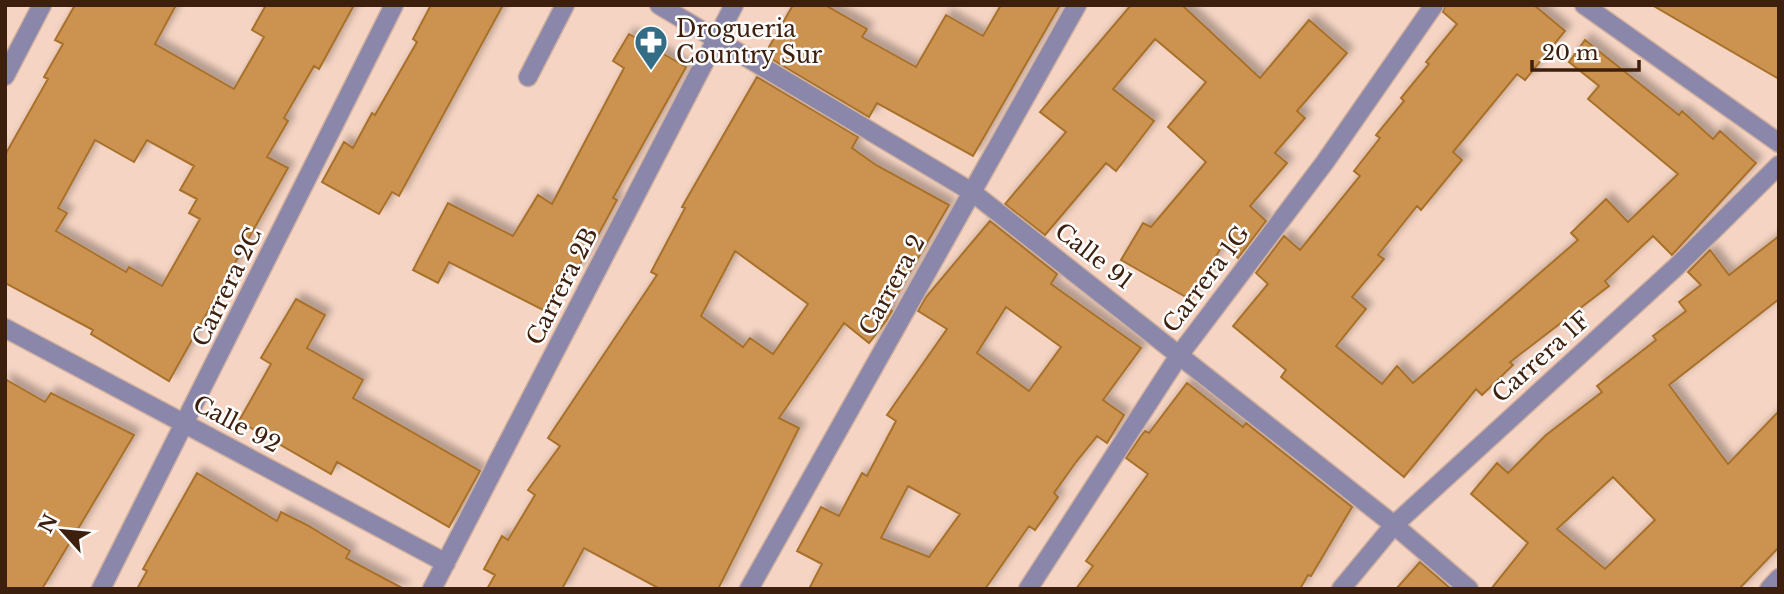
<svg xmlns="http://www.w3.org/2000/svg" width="1784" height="594" viewBox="0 0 1784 594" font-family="'Libre Baskerville',serif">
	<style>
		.building { fill: #cc9250; stroke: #a8712c; stroke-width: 2; fill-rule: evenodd; filter: url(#shadow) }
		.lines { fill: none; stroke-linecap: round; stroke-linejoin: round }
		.lane-casing { stroke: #d0b09f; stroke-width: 21 }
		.street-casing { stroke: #d0b09f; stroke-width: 21 }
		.lane { stroke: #8a87ab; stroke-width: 18 }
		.street { stroke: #8a87ab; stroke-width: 18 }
		.labels { text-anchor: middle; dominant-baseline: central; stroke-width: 5; stroke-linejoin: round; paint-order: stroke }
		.poi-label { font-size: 23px; fill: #3d1f0e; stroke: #fdfdfd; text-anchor: start }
		.street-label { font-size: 23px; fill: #3d1f0e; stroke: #fdfdfd }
	</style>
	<defs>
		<filter id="shadow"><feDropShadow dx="6" dy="-6" stdDeviation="3.5" flood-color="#0004"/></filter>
	</defs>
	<rect width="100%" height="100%" fill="#f5d4c3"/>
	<path class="building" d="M 75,5 L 176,5 L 155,44 L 234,89 L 264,37 L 252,30 L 266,5 L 354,5 L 319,69 L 314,66 L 284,118 L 288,121 L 267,157 L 288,168 L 169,381 L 91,334 L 93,330 L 5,283 L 5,155 L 48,79 L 44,77 L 63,44 L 55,40 ZM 95,140 L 134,162 L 147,140 L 194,166 L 180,190 L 197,199 L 189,213 L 200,219 L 162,286 L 129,267 L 126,272 L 56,231 L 67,213 L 58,208 Z
		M 431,5 L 503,5 L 399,196 L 392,192 L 379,214 L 322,182 L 344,142 L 353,148 L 372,113 L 375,115 L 417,42 L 413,39 Z
		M 793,5 L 825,5 L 867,29 L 862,37 L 916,67 L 946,15 L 983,36 L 1001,5 L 1060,5 L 973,156 L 877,103 L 869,117 L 768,57 L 772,49 L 769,47 Z
		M 1131,5 L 1182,5 L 1260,78 L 1309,20 L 1347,53 L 1297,111 L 1305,118 L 1275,153 L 1287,163 L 1250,206 L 1266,221 L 1238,258 L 1223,244 L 1191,300 L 1121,260 L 1143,223 L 1151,227 L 1206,162 L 1168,127 L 1206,82 L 1155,39 L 1113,89 L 1154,121 L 1116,171 L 1106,163 L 1045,235 L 1005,204 L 1066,132 L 1040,112 Z
		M 1445,5 L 1534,5 L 1565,31 L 1525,80 L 1517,74 L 1453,152 L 1462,160 L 1421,210 L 1417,206 L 1378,255 L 1384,259 L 1352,297 L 1366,309 L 1336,346 L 1382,384 L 1397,366 L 1413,383 L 1578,240 L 1571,233 L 1606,199 L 1628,222 L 1678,174 L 1588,99 L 1599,86 L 1569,62 L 1585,40 L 1679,115 L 1682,111 L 1713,139 L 1720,131 L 1756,163 L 1672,255 L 1653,236 L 1605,281 L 1609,286 L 1510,362 L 1513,365 L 1482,395 L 1476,389 L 1404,477 L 1281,377 L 1286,370 L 1233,326 L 1268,284 L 1256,273 L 1284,236 L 1300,250 L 1360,176 L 1354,171 L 1380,138 L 1376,135 L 1404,101 L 1401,98 L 1429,64 L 1426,62 L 1457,24 L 1443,12 Z
		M 1652,5 L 1779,5 L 1779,79 Z
		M 629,34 L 686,67 L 613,198 L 617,200 L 597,237 L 575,272 L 566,266 L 543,310 L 449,262 L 438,283 L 413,270 L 448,203 L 513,236 L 538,195 L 552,204 L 624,68 L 613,61 Z
		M 757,77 L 858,137 L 852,148 L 876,165 L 949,205 L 889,308 L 892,311 L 886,321 L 869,343 L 844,323 L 779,418 L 799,428 L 718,589 L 660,589 L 584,548 L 562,589 L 487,589 L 495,575 L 484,569 L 502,536 L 508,540 L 535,495 L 528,490 L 560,446 L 548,438 L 657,275 L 651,272 L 685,208 L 682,207 ZM 735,251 L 808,304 L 773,354 L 750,338 L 743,347 L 701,316 Z
		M 990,221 L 1057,274 L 1051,284 L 1141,348 L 1103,400 L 1124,415 L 1107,443 L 1097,436 L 1076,462 L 1054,493 L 1058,497 L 1035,530 L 1029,526 L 985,589 L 809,589 L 822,564 L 797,551 L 821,507 L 839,516 L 862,473 L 867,476 L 896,421 L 887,415 L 947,329 L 918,311 L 926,297 ZM 1006,307 L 1061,347 L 1029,391 L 977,353 ZM 908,486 L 960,514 L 929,557 L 881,538 Z
		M 1779,236 L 1779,299 L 1669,385 L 1728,464 L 1779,411 L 1779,547 L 1739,589 L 1491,589 L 1528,543 L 1471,494 L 1497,463 L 1508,473 L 1546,435 L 1602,392 L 1597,386 L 1656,340 L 1653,336 L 1686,311 L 1679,302 L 1701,285 L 1688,272 L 1710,250 L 1729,275 ZM 1613,477 L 1655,520 L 1605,569 L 1557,529 Z
		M 296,299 L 325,315 L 307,348 L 363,380 L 353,398 L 480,471 L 449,527 L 337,462 L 331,474 L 239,421 L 271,364 L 261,358 Z
		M 5,379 L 45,402 L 51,393 L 134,435 L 42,589 L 5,589 Z
		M 1187,383 L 1243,427 L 1246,423 L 1352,507 L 1311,576 L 1308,575 L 1300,589 L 1076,589 L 1093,566 L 1086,561 L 1148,474 L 1126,458 L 1141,436 L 1145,431 L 1149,433 Z
		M 197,473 L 277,521 L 281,512 L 307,525 L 350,551 L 346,558 L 404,589 L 137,589 L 147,571 L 143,569 Z
		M 1420,562 L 1451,589 L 1396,589 Z"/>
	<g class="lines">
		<defs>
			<path id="lane" d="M 528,77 L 565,5"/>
			<path id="street" d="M 659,5 L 972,192 L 1394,525 L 1469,589
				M 1584,5 L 1779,143
				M 5,76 L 42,5
				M 5,328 L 446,563
				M 101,589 L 394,5
				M 432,589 L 734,5
				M 749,589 L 1077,5
				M 1028,589 L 1180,354 L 1325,162 L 1434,5
				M 1341,589 L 1394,525 L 1676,267 L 1779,165
				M 1769,589 L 1779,578"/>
		</defs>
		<use href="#lane" class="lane-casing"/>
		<use href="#street" class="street-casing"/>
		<use href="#lane" class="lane"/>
		<use href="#street" class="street"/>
	</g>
	<defs>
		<symbol id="pharmacy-pin" viewBox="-11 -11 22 30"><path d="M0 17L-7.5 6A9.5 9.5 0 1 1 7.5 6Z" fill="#336d85" stroke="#fdfdfd"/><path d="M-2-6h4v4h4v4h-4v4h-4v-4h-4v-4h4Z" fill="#fff"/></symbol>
	</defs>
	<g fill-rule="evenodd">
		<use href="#pharmacy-pin" x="632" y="23" width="38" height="52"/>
	</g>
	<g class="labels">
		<g class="poi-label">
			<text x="676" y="29">Drogueria<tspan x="676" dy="26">Country Sur</tspan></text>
		</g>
		<g class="street-label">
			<text transform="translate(1094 256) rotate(38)">Calle 91</text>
			<text transform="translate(1206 279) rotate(-53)">Carrera 1G</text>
			<text transform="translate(892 285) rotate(-61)">Carrera 2</text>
			<text transform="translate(562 286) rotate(-63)">Carrera 2B</text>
			<text transform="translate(227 287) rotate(-64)">Carrera 2C</text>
			<text transform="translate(1541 357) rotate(-42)">Carrera 1F</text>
			<text transform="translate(237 424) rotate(28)">Calle 92</text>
		</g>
	</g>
	<rect width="1784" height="594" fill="none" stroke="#3d1f0e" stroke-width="14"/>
	<g transform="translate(63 531) rotate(297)" stroke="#fdfdfd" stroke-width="5" paint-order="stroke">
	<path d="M0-5L12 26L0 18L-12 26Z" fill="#3d1f0e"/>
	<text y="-10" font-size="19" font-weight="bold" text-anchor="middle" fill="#3d1f0e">N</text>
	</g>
	<path d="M1532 60v10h107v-10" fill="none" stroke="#3d1f0e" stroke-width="3.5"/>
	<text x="1542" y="60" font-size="21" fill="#3d1f0e" stroke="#fdfdfd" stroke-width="5" paint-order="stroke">20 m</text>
</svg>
